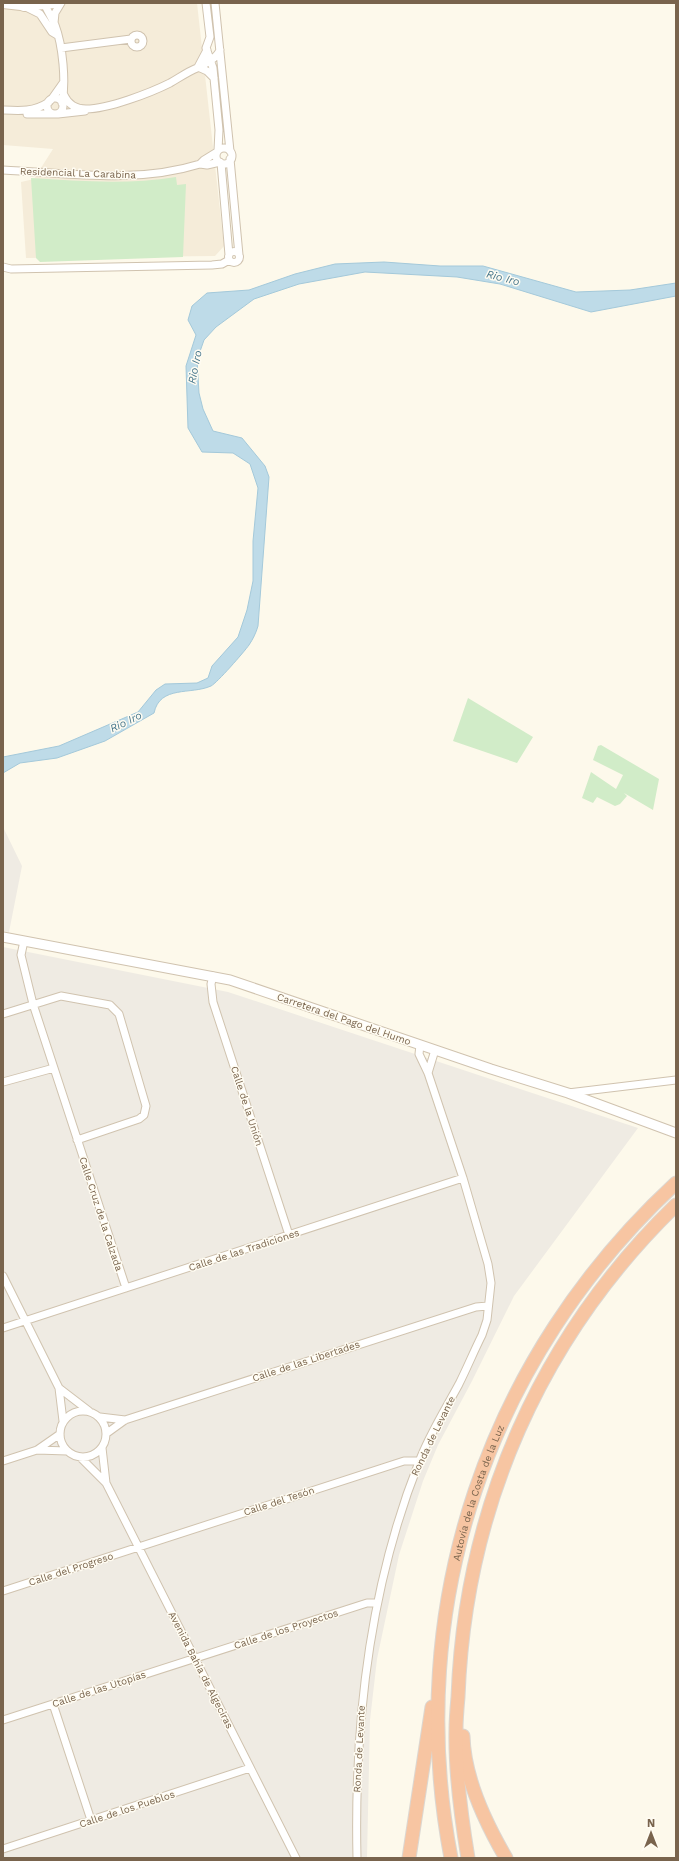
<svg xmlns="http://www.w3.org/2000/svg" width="679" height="1861" viewBox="0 0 679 1861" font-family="'Work Sans',sans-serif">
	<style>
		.residential { fill: #f5ecd9 }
		.industrial { fill: #efebe3 }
		.green { fill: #d1ecc8 }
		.water { fill: #bedbe8; stroke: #a4c9da }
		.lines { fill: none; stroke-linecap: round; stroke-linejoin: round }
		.minor-casing { stroke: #d0c3af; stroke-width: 9 }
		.tertiary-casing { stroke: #d0c3af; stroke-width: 11 }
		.secondary-casing { stroke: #d3c4ad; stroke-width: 12 }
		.motorway-casing { stroke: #dcd7d1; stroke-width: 15 }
		.minor { stroke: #fff; stroke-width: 7 }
		.tertiary { stroke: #fff; stroke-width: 9 }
		.secondary { stroke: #fff; stroke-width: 10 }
		.motorway { stroke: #f7c5a2; stroke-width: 13 }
		.labels { text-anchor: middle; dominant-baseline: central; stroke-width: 3; stroke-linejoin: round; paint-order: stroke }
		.street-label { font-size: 10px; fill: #79644d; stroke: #fffcf2 }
		.water-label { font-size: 11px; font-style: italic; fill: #46768c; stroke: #fffcf2 }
	</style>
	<rect width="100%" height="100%" fill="#fdf9eb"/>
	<path class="residential" d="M 3,3 L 197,3 L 224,246 L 215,256 L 26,258 L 21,182 L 34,179 L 53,149 L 3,145 Z"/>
	<path class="industrial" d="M 3,827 L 22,866 L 9,932 L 3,931 Z
		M 3,947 L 228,992 L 638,1128 L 514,1296 L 472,1381 L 438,1445 L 423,1481 L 399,1555 L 377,1659 L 370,1720 L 367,1858 L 3,1858 Z"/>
	<path class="green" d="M 176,177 L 177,185 L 186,184 L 183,257 L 40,262 L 36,258 L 31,178 C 80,181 126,185 176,177 Z
		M 468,698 L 533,737 L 517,763 L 453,741 Z
		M 601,745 L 659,779 L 653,810 L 624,793 L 627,796 L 620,804 L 615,806 L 597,797 L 593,803 L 582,798 L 591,772 L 616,789 L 623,775 L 593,760 L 598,746 Z"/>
	<path class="water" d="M 384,262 L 440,266 L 483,266 L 576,292 L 630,290 L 676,283 L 676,296 L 591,312 L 500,284 L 457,277 L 365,272 L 299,284 L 254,299 L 216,327 L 204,340 L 197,360 L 199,393 L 203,409 L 213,431 L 242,438 L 265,466 L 269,477 L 258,626 C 256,633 253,639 249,645 C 244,652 217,683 211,686 C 191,695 160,685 154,713 L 105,741 L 57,758 L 20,763 L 3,773 L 3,757 L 59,746 L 138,712 L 156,690 L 165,684 L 197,683 L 208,678 L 212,666 L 238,637 L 247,610 L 253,581 L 253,541 L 258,488 L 250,464 L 233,453 L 202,452 L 188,428 L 186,366 L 196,335 L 188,320 L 192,306 L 207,293 L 249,290 L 295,274 L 335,264 Z"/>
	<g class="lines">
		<defs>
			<path id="minor" d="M 44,3 C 47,10 52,18 55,25 C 63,46 66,82 62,103
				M 206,3 L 210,37 L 206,48 L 213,68 L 219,130 L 218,150
				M 215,3 L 230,151
				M 26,7 L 40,14 L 52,32 L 57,35
				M 54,23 L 55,13 L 61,3
				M131 41a6 6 0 1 1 12 0a6 6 0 1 1-12 0Z
				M 61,48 L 131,39
				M 198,67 L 207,71 L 214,78
				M 198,67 L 207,50
				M 64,95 C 68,104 76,109 86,109 C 108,109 150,93 170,83 C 179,78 187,72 197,68 C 205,64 216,59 220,50
				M47 106a8 8 0 1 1 16 0a8 8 0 1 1-16 0Z
				M 51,100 L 63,83
				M 3,110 C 20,111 34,112 49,102
				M 27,114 L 54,114
				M 58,114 L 85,111
				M216 156a8 8 0 1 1 16 0a8 8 0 1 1-16 0Z
				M 217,152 L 204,160 L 200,164 L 207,165 L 220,162
				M 230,159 L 239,255
				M 221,163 L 229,255
				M 3,170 C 69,173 136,184 200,164
				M228.5 257a5.5 5.5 0 1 1 11 0a5.5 5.5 0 1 1-11 0Z
				M 3,267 L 11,269 L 212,265 L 222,264 L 229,260
				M 24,941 L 21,955 L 33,1004 L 126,1288
				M 213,976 L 211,984 L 213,1002 L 289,1235
				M 3,1014 L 61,996 L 110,1005 L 119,1014 L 146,1106 L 144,1115 L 139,1119 L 77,1140
				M 428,1073 L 435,1050
				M 3,1082 L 54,1068
				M 568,1093 L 676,1080
				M 3,1276 L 59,1388 L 63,1421
				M 3,1328 L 463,1178
				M 59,1388 L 89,1411
				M60 1434a23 23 0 1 1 46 0a23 23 0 1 1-46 0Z
				M 100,1417 L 125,1420
				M 107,1433 L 125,1420 L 476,1307 L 488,1306
				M 102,1448 L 106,1483
				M 37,1450 L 67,1451
				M 80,1457 L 106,1483 L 296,1858
				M 3,1461 L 37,1450 L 60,1434
				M 3,1591 L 404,1461 L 419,1461
				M 53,1704 L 91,1820
				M 3,1720 L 367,1603 L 377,1603
				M 3,1849 L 250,1768
				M 357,1858 C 354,1724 369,1588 419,1462 C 429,1435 445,1410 459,1384 C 467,1368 474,1351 482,1335 L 487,1320 L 491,1283 L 488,1264 L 463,1178 L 428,1073 L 419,1054 L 420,1045"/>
			<path id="tertiary" d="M 3,937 L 230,980 L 491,1069 L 568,1093 L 676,1133"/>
			<path id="secondary" d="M 3,3 L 21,5
				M 16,3 L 24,6 L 54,3"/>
			<g id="motorway">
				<path d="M 463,1736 C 464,1778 485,1822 506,1858"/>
				<path d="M 409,1858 L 432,1707"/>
				<path id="s1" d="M 451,1858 C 403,1606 488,1357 676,1183"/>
				<path d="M 468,1858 C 461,1816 455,1773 456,1730 C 456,1719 457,1708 458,1697 C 465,1509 540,1337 676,1205"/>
			</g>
		</defs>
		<use href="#minor" class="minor-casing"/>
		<use href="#tertiary" class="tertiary-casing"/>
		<use href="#secondary" class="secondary-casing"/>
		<use href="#motorway" class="motorway-casing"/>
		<use href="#minor" class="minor"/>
		<use href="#tertiary" class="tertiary"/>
		<use href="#secondary" class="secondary"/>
		<use href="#motorway" class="motorway"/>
	</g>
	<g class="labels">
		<g class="street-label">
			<text transform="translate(78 173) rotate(2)">Residencial La Carabina</text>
			<text transform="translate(344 1019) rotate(19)">Carretera del Pago del Humo</text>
			<text transform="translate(247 1106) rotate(72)">Calle de la Unión</text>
			<text transform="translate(101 1214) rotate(72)">Calle Cruz de la Calzada</text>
			<text transform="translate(244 1250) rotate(-18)">Calle de las Tradiciones</text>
			<text transform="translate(306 1361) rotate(-18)">Calle de las Libertades</text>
			<text transform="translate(433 1436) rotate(-64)">Ronda de Levante</text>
			<text stroke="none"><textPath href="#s1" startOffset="371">Autovía de la Costa de la Luz</textPath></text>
			<text transform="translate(279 1501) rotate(-18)">Calle del Tesón</text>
			<text transform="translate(71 1569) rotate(-18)">Calle del Progreso</text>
			<text transform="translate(286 1629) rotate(-18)">Calle de los Proyectos</text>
			<text transform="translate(201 1670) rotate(63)">Avenida Bahía de Algeciras</text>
			<text transform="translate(99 1689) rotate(-18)">Calle de las Utopías</text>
			<text transform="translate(359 1749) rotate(-87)">Ronda de Levante</text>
			<text transform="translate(127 1809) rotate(-18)">Calle de los Pueblos</text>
		</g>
		<g class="water-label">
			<text transform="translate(503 278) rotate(14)">Rio Iro</text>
			<text transform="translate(195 367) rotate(-79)">Rio Iro</text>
			<text transform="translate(126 722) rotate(-26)">Rio Iro</text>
		</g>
	</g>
	<rect width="679" height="1861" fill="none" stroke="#79644d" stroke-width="8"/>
	<g transform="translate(651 1833)" stroke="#fffcf2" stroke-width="3" paint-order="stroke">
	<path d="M0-3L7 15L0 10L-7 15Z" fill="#79644d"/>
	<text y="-6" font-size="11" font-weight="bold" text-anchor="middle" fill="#79644d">N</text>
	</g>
</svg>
